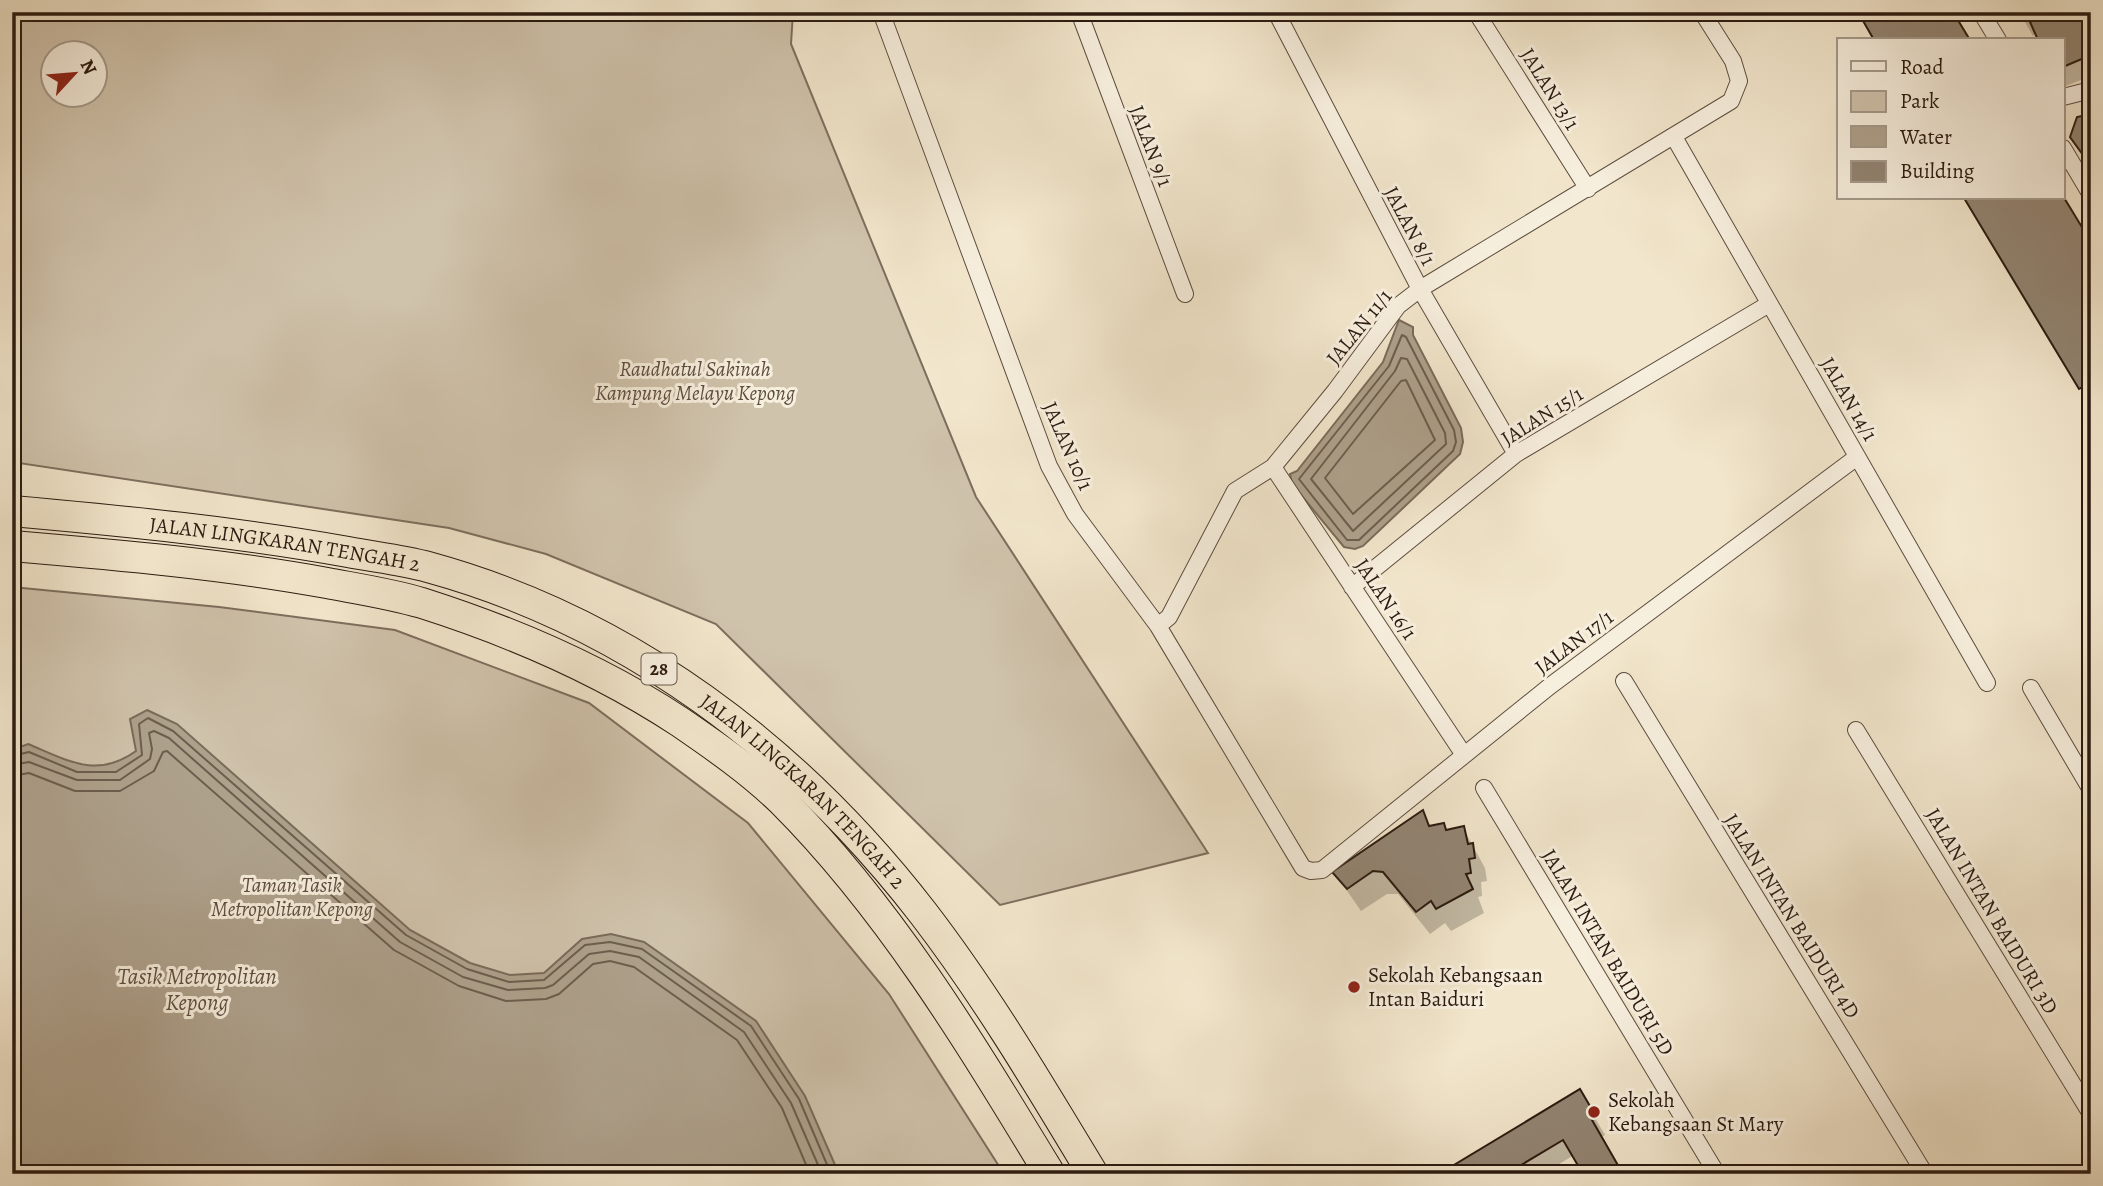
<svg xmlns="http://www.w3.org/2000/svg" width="2103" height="1186" viewBox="0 0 2103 1186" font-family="Alegreya,serif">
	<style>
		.green { fill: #d0c3ac; stroke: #7e6e5e; stroke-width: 2; fill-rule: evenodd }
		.water { fill: #aea18c; stroke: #7a6b5a; stroke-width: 2 }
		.shadow { fill: #0003 }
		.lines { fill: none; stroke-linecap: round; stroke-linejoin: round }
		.shore { stroke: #6c5e4e; stroke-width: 2 }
		.building { fill: #928472; stroke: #2b1a10; stroke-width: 2 }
		.street-casing { stroke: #5d4d3f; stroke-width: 18 }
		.highway-casing { stroke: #2b1a10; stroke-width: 32 }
		.street { stroke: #f7efde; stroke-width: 16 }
		.highway { stroke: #f2e6cc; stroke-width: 30 }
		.poi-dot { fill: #8f2418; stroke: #f7efde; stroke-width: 2.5 }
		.labels { text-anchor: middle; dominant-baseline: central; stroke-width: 6; stroke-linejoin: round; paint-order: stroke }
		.shield { fill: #f7efde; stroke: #685a4e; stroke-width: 2 }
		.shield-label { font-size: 19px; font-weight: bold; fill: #2b1a10 }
		.street-label { font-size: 21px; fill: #2b1a10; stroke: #f7efde }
		.park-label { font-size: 21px; font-style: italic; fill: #5d4d3f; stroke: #f7efde }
		.poi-label { font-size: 21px; fill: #2b1a10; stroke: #f7efde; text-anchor: start }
		.water-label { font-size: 23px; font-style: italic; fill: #5f5042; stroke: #f7efde }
	</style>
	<rect width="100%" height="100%" fill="#f2e6cc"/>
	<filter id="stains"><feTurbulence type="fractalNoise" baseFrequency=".00286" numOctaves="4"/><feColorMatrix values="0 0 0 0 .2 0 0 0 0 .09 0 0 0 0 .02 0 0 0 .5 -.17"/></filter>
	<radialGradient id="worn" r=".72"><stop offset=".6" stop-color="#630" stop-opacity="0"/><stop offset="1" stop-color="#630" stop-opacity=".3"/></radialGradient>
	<path class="green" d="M 12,12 L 793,12 L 791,44 L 976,497 L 1208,853 L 1000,905 L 716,624 L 546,554 L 449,528 L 12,462 ZM 52,52 L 94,52 L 94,94 L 52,94 Z
		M 12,587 L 219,607 L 395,630 L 589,703 L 748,823 L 889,994 L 1004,1174 L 12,1174 Z"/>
	<path class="water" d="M 1399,320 L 1413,327 L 1413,335 L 1461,428 L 1463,442 L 1460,454 L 1363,546 L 1355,549 L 1344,547 L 1292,484 L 1290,474 L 1297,471 L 1383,362 Z
		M 147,710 L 177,724 L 410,930 L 470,963 L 510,975 L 544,973 L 582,939 L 611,934 L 644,942 L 756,1021 L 805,1096 L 839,1174 L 12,1174 L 12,750 L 28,744 C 69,761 97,779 136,751 L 130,719 Z"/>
	<path class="shadow" d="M 2019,12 L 2085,12 L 2091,24 L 2091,76 L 2063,87 L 2063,40 L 2040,40 L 2037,33 L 2033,36 Z
		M 1966,198 L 2062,198 L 2091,246 L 2090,405 Z
		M 1422,812 L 1431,827 L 1443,825 L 1447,831 L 1463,828 L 1485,868 L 1487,881 L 1481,882 L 1482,896 L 1478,897 L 1484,913 L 1451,931 L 1445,923 L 1430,934 L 1398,894 L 1387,894 L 1361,911 L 1334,872 Z
		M 1579,1091 L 1605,1135 L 1574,1155 L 1543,1174 L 1443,1174 Z"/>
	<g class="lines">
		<path class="shore" d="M 1402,335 L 1406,337 L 1454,430 L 1456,442 L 1453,451 L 1359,540 L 1347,540 L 1299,479 L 1389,366 Z
			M 1401,358 L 1407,359 L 1445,433 L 1446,444 L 1353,531 L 1311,479 L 1395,371 Z
			M 1406,380 L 1435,440 L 1353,514 L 1325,478 L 1401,381 Z
			M 12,756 L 29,752 L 77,772 L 116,772 L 142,755 L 139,724 L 148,718 L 173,731 L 406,935 L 467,969 L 509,982 L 544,980 L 585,945 L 610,942 L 642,949 L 751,1026 L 799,1099 L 831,1174
			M 12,765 L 29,762 L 77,780 L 120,780 L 150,759 L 152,749 L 149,733 L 154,731 L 169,738 L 400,942 L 463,977 L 508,990 L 545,988 L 553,985 L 589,954 L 610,951 L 639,957 L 744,1032 L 791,1103 L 822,1174
			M 12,776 L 29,773 L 75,791 L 120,791 L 154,771 L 163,752 L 167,751 L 394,950 L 459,986 L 506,1001 L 546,999 L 559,994 L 593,964 L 610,961 L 634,967 L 737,1040 L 782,1108 L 810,1174"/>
	</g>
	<path class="building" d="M 1858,12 L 1953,12 L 1970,40 L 1874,40 Z
		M 2054,12 L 2085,12 L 2091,26 L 2091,55 L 2063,67 L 2063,40 L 2038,40 L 2030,22 Z
		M 2091,114 L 2091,166 L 2070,137 L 2077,117 Z
		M 2063,196 L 2091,242 L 2091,382 L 2079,389 L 1964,198 Z
		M 1423,810 L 1429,826 L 1444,823 L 1446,830 L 1464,826 L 1468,844 L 1473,843 L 1475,858 L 1469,859 L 1471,873 L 1466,874 L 1473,889 L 1436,909 L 1431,901 L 1416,912 L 1383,872 L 1373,871 L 1347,889 L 1332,872 Z
		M 1580,1089 L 1597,1118 L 1592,1120 L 1623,1174 L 1583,1174 L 1563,1140 L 1506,1174 L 1439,1174 Z"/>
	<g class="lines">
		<defs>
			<path id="street" d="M 881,12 L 1049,466 L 1075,514 L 1158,626 L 1303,868 L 1311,871 L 1322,870 L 1550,686 L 1857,457
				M 1079,12 L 1185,294
				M 1276,12 L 1420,289 L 1516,454
				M 1476,12 L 1588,189
				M 1981,12 L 1998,40
				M 2063,97 L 2091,90
				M 1674,137 L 1987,683
				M 2063,148 L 2091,195
				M 1273,467 L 1464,755
				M 1352,587 L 1516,454 L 1769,304
				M 1158,626 L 1169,617 L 1235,491 L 1273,467 L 1335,391 L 1398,306 L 1420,289 L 1731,101 L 1739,81 L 1733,61 L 1702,12
				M 1624,681 L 1925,1174
				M 2031,688 L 2091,790
				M 1856,730 L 2091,1114
				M 1484,788 L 1717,1174"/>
			<g id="highway">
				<path id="s1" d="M 12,511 C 124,521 237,532 348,552 C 374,557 402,560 428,567 C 629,622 797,750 923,913 C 986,995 1040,1086 1093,1174"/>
				<path d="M 12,546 C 118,555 223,564 327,583 C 359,589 392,594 422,603 C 513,632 601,670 680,722 C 715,746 751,771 782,801 C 890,909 971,1044 1050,1174"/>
			</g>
		</defs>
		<use href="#street" class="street-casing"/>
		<use href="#highway" class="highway-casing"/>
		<use href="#street" class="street"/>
		<use href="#highway" class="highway"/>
	</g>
	<g class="poi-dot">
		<circle cx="1354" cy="987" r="7"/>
		<circle cx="1594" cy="1112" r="7"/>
	</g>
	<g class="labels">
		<rect class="shield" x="641.5" y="653.5" width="35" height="31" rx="5"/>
		<g class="shield-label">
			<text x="659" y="669">28</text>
		</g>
		<g class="street-label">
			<text transform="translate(1550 89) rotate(58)">JALAN 13/1</text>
			<text transform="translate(1151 146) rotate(69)">JALAN 9/1</text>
			<text transform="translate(1410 226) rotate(62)">JALAN 8/1</text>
			<text transform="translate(1359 327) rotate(-51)">JALAN 11/1</text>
			<text transform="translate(1849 399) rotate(60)">JALAN 14/1</text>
			<text transform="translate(1542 416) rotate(-32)">JALAN 15/1</text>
			<text transform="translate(1068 446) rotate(66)">JALAN 10/1</text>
			<text stroke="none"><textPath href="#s1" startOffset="275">JALAN LINGKARAN TENGAH 2</textPath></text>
			<text transform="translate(1386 599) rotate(56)">JALAN 16/1</text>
			<text transform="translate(1574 642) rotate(-37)">JALAN 17/1</text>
			<text stroke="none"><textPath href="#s1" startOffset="863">JALAN LINGKARAN TENGAH 2</textPath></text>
			<text transform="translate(1992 911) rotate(59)">JALAN INTAN BAIDURI 3D</text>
			<text transform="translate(1792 916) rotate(58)">JALAN INTAN BAIDURI 4D</text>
			<text transform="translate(1608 952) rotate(59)">JALAN INTAN BAIDURI 5D</text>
		</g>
		<g class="park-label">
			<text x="695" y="369">Raudhatul Sakinah<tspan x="695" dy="24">Kampung Melayu Kepong</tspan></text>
			<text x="292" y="885">Taman Tasik<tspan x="292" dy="24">Metropolitan Kepong</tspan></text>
		</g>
		<g class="poi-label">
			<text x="1368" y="975">Sekolah Kebangsaan<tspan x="1368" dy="24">Intan Baiduri</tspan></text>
			<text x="1608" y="1100">Sekolah<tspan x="1608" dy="24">Kebangsaan St Mary</tspan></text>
		</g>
		<g class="water-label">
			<text x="197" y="976">Tasik Metropolitan<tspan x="197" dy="26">Kepong</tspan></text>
		</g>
	</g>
	<rect width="2103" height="1186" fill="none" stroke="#f2e6cc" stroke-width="42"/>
	<rect x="14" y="14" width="2075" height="1158" fill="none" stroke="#2b1a10" stroke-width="3.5"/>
	<rect x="21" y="21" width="2061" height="1144" fill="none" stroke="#2b1a10" stroke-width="2"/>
	<rect x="1837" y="38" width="228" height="161" fill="#f7efde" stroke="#a59a8c" stroke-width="2"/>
	<rect x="1851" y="61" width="35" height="10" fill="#f7efde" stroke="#a59a8c" stroke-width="2"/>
	<text x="1900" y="74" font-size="21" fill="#2b1a10">Road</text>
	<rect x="1851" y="91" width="35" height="21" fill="#d0c3ac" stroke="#a59a8c" stroke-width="2"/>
	<text x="1900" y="108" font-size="21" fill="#2b1a10">Park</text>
	<rect x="1851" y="126" width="35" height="21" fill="#aea18c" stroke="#a59a8c" stroke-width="2"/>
	<text x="1900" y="144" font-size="21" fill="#2b1a10">Water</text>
	<rect x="1851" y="161" width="35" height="21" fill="#928472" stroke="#a59a8c" stroke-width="2"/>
	<text x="1900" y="178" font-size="21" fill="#2b1a10">Building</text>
	<g transform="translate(74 74) rotate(64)"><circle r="33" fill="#f7efde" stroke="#a59a8c" stroke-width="2"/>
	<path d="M0-5L12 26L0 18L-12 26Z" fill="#8f2418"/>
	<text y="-10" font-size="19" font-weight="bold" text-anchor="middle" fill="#2b1a10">N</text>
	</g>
	<rect width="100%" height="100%" filter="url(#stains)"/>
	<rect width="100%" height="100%" fill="url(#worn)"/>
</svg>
